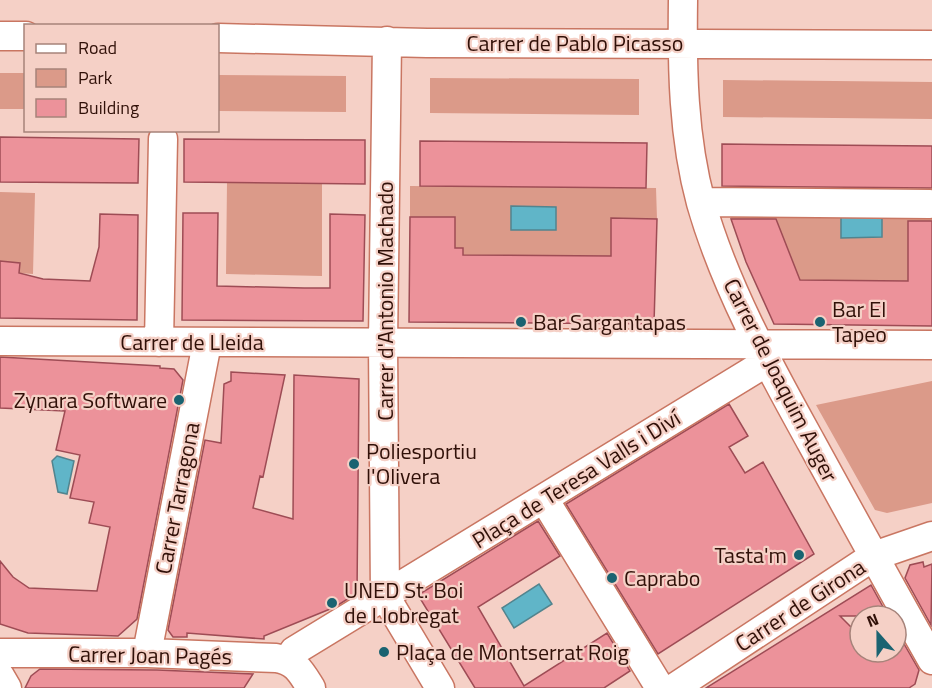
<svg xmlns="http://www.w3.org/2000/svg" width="932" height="688" viewBox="0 0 932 688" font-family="'Titillium Web',sans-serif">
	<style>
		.green { fill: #db9a89 }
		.water { fill: #60b5c8; stroke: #52848e; stroke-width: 1.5 }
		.building { fill: #ec929a; stroke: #9e4c55; stroke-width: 1.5 }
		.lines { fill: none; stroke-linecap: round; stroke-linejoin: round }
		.minor-casing { stroke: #c97662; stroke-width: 31 }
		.minor { stroke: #fff; stroke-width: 28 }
		.poi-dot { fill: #1a6371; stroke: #f5d0c6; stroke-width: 2 }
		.labels { text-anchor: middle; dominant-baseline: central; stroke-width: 4.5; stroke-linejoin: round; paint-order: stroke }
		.street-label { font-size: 22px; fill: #301008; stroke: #f5d0c6 }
		.poi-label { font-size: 22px; fill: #301008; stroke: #f5d0c6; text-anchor: start }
	</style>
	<rect width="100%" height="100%" fill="#f5d0c6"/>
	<path class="green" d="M 0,73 L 25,73 L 25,109 L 0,109 Z
		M 218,75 L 346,76 L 346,112 L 218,111 Z
		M 430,78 L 639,79 L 639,115 L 430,113 Z
		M 723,80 L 932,82 L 932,119 L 723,117 Z
		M 227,182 L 322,183 L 322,276 L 226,274 Z
		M 410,186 L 656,188 L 657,219 L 611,218 L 611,256 L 463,255 L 463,248 L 455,248 L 455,217 L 410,217 Z
		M 723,189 L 932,191 L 932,221 L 908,221 L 908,281 L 800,280 L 776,220 L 731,219 Z
		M 0,192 L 35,193 L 33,274 L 19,273 L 20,263 L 0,261 Z
		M 932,381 L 932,503 L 887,513 L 875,510 L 816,405 Z"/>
	<path class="water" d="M 511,206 L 556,207 L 556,230 L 511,230 Z
		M 882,217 L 882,237 L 841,238 L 841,217 Z
		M 57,456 L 74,461 L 67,494 L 58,492 L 52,461 Z
		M 539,584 L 552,604 L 514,628 L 502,608 Z"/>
	<path class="building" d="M 0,137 L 139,139 L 138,183 L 0,182 Z
		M 184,139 L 365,140 L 365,184 L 184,182 Z
		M 420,141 L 647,143 L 646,188 L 420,186 Z
		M 722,144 L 932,146 L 932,188 L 722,186 Z
		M 183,213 L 218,213 L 217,286 L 304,288 L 330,288 L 330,214 L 365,215 L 363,321 L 182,320 Z
		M 100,214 L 138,215 L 137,320 L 0,318 L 0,261 L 20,263 L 19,273 L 43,279 L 90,281 L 99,247 Z
		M 410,217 L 455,217 L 455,248 L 463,248 L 463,255 L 611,256 L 611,218 L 657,219 L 654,324 L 409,322 Z
		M 731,219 L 776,219 L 800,280 L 908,281 L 908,221 L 932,221 L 932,326 L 774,324 L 746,262 Z
		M 0,357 L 160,366 L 160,368 L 174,369 L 183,380 L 137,619 L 118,636 L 28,633 L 0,624 L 0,561 L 13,577 L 29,588 L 97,591 L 110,527 L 89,523 L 94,502 L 70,498 L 80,455 L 56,450 L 65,411 L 0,408 Z
		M 231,372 L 285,375 L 263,477 L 260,476 L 253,508 L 293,519 L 294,375 L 359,379 L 357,593 L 335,607 L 264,636 L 264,639 L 187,633 L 187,637 L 173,637 L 168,630 L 205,440 L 221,443 L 224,384 L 231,381 Z
		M 729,404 L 748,436 L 729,447 L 745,473 L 763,462 L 814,554 L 658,654 L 566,504 Z
		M 538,521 L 560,556 L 478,607 L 524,686 L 607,633 L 630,671 L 604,688 L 475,688 L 418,595 Z
		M 923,562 L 924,567 L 932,564 L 931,625 L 905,578 L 910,565 Z
		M 871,585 L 888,616 L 840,616 L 860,636 L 860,652 L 896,652 L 896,630 L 919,670 L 915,684 L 909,688 L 706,688 Z
		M 40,669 L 157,670 L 253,674 L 244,688 L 25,688 L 31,676 Z"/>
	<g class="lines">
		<defs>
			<path id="minor" d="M 683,0 C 682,68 683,137 701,203 C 725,287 769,366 811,442 C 851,515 891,588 932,660
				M 0,36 L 26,36
				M 218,38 L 427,43 L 932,45
				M 387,41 L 383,343 L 385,596 L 440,688
				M 701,202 L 930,204
				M 0,341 L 932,345
				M 159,342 L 163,139
				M 544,499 L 660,688
				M 0,653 L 147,653 L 276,658 C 296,661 301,672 311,688
				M 147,653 L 207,343
				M 288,660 L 294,651 L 767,362
				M 0,676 L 7,688
				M 674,688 L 874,556 L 932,536"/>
		</defs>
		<use href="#minor" class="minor-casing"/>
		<use href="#minor" class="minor"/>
	</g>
	<g class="poi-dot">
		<circle cx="521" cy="322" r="6"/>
		<circle cx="820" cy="322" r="6"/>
		<circle cx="179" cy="400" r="6"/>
		<circle cx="354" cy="464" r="6"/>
		<circle cx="799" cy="555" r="6"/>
		<circle cx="612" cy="578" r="6"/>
		<circle cx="332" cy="603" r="6"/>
		<circle cx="384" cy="652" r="6"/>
	</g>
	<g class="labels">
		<g class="street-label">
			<text x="575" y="43">Carrer de Pablo Picasso</text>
			<text transform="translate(385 301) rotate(-90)">Carrer d'Antonio Machado</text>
			<text x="192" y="342">Carrer de Lleida</text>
			<text transform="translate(781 380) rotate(63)">Carrer de Joaquim Auger</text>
			<text transform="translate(576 479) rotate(-32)">Plaça de Teresa Valls i Diví</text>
			<text transform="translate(177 498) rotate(-79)">Carrer Tarragona</text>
			<text transform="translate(800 605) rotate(-33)">Carrer de Girona</text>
			<text transform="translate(150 655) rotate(1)">Carrer Joan Pagés</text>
		</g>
		<g class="poi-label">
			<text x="832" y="309">Bar El<tspan x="832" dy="25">Tapeo</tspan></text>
			<text x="533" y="322">Bar Sargantapas</text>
			<text x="167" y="400" text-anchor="end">Zynara Software</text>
			<text x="366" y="451">Poliesportiu<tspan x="366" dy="25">l'Olivera</tspan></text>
			<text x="787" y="555" text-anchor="end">Tasta'm</text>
			<text x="624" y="578">Caprabo</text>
			<text x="344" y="590">UNED St. Boi<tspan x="344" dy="25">de Llobregat</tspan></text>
			<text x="396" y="652">Plaça de Montserrat Roig</text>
		</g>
	</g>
	<rect x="24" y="24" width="195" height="108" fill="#f5d0c6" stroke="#a6837a" stroke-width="1.5"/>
	<rect x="36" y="44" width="30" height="9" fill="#ffffff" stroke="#a6837a" stroke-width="1.5"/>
	<text x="78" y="54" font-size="18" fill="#301008">Road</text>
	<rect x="36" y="69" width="30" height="18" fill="#db9a89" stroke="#a6837a" stroke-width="1.5"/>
	<text x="78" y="84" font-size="18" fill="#301008">Park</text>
	<rect x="36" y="99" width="30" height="18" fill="#ec929a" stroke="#a6837a" stroke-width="1.5"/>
	<text x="78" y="114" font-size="18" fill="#301008">Building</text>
	<g transform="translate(878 634) rotate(339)"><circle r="28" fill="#f5d0c6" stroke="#a6837a" stroke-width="1.5"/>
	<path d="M0-4.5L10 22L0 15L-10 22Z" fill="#1a6371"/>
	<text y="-9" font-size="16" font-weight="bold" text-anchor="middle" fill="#301008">N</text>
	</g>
</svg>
